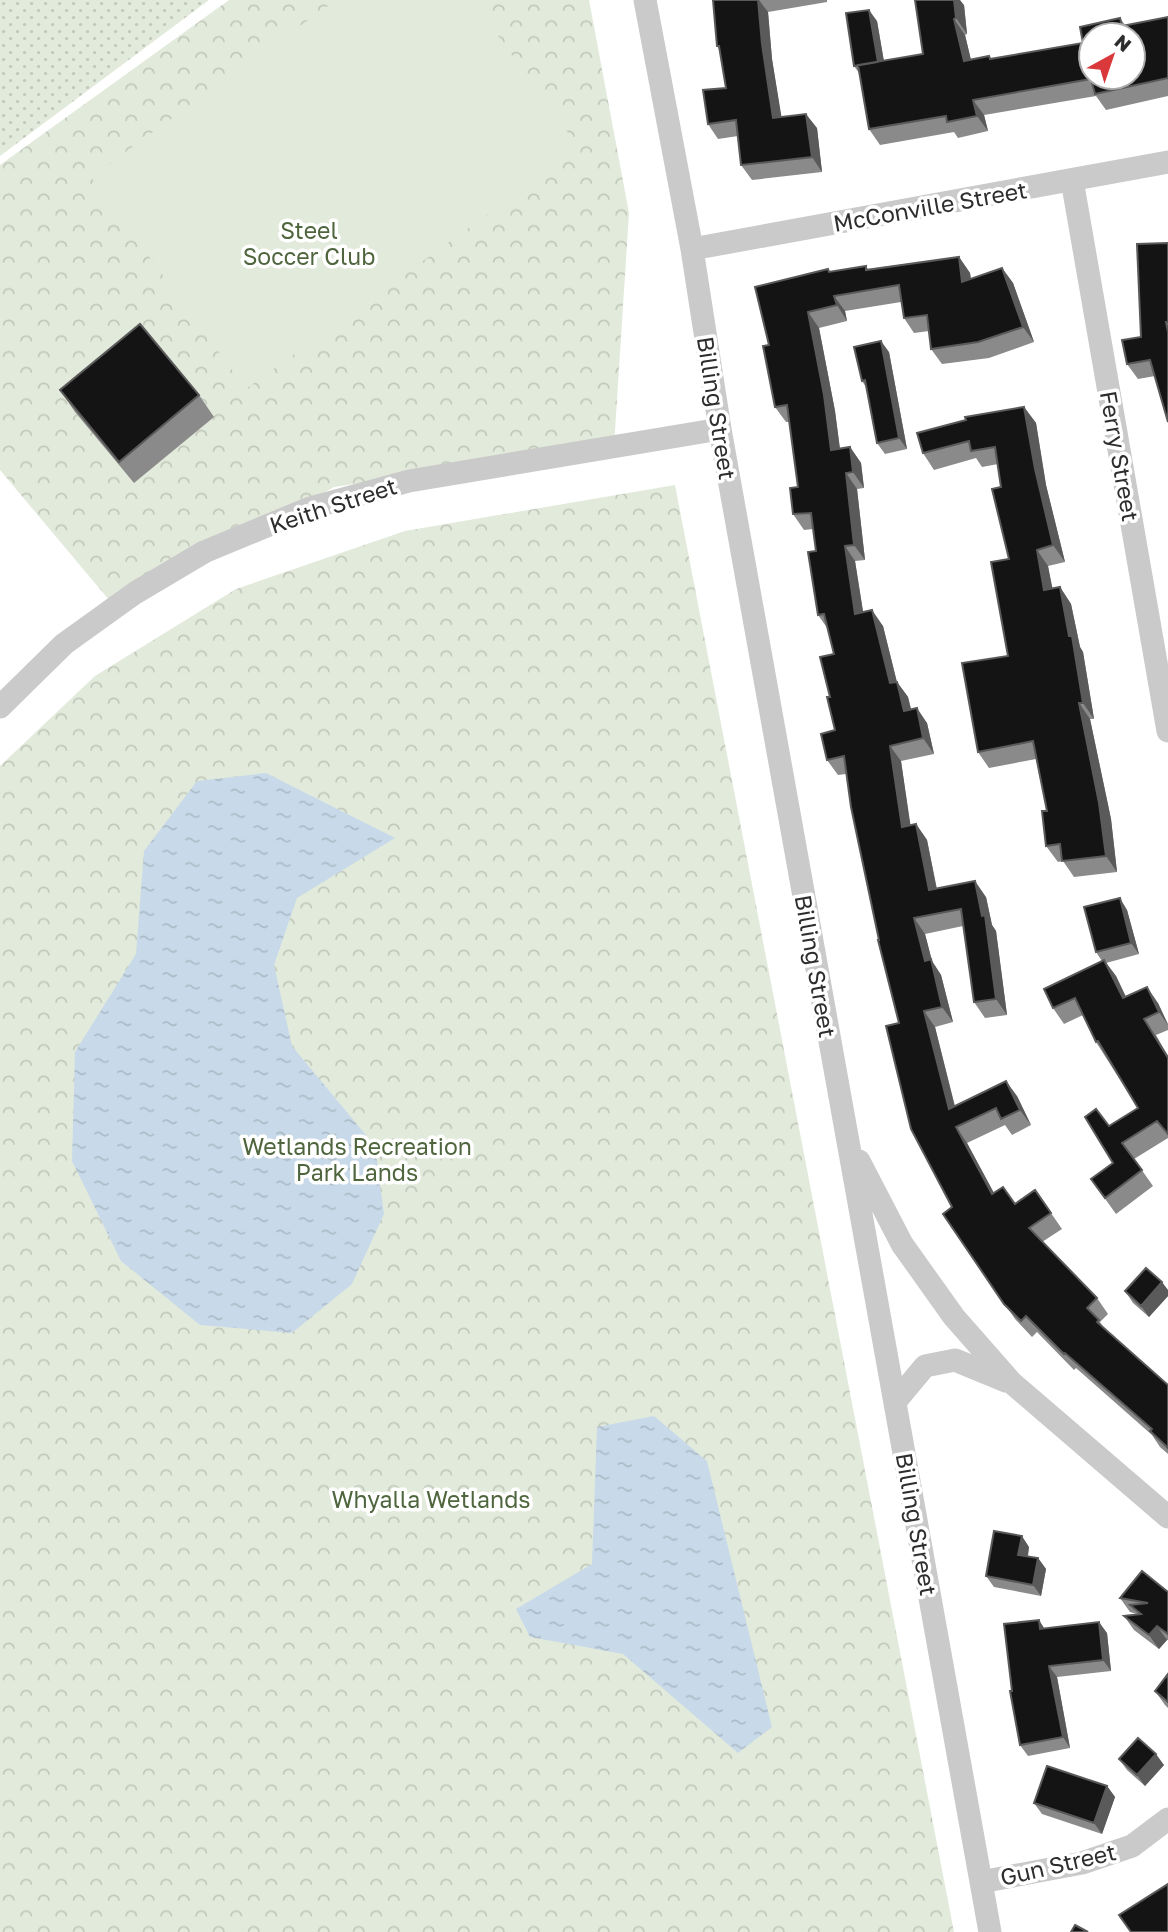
<svg xmlns="http://www.w3.org/2000/svg" width="1168" height="1932" viewBox="0 0 1168 1932" font-family="'Golos Text',sans-serif">
	<style>
		.grass { fill: url(#grass-dots) }
		.forest { fill: url(#forest-crowns) }
		.pitch { fill: #e2eadb }
		.water { fill: url(#water-ripples) }
		.lines { fill: none; stroke-linecap: round; stroke-linejoin: round }
		.minor { stroke: #cacaca; stroke-width: 23 }
		.wall { fill: #8a8a8a }
		.shaded-wall { fill: #5a5a5a }
		.building { fill: #141414; stroke: #5a5a5a; stroke-width: 2; fill-rule: evenodd }
		.labels { text-anchor: middle; dominant-baseline: central; stroke-width: 7; stroke-linejoin: round; paint-order: stroke }
		.street-label { font-size: 23px; fill: #2d2d2d; stroke: #fff }
		.park-label { font-size: 23px; fill: #4e653d; stroke: #fff }
	</style>
	<defs>
		<pattern id="grass-dots" width="8" height="8" patternUnits="userSpaceOnUse" patternTransform="scale(1.75)"><rect width="8" height="8" fill="#e2eadb"/><path d="M2 2h.1M6 6h.1" fill="none" stroke="#c2c9bc" stroke-width="1.8" stroke-linecap="round"/></pattern>
		<pattern id="forest-crowns" width="20" height="18" patternUnits="userSpaceOnUse" patternTransform="scale(1.75)"><rect width="20" height="18" fill="#e2eadb"/><path d="M2 6a3 3 0 1 1 6 0M12 15a3 3 0 1 1 6 0" fill="none" stroke="#c2c9bc"/></pattern>
		<pattern id="water-ripples" width="26" height="14" patternUnits="userSpaceOnUse" patternTransform="scale(1.75)"><rect width="26" height="14" fill="#c8dae9"/><path d="M2 4q2-2 4 0t4 0M15 11q2-2 4 0t4 0" fill="none" stroke="#acbbc8"/></pattern>
	</defs>
	<rect width="100%" height="100%" fill="#fff"/>
	<path class="grass" d="M 0,0 L 209,0 L 0,156 Z"/>
	<path class="forest" d="M 229,0 L 589,0 L 629,213 L 614,446 L 334,487 L 115,607 L 0,470 L 0,165 Z
		M 675,485 L 954,1932 L 0,1932 L 0,766 L 95,676 L 236,589 L 405,531 Z"/>
	<path class="pitch" d="M 336,0 L 472,0 L 579,148 L 246,389 L 91,177 Z"/>
	<path class="water" d="M 266,773 L 395,838 L 297,898 L 274,965 L 292,1046 L 375,1146 L 384,1214 L 352,1284 L 292,1333 L 200,1325 L 121,1261 L 72,1161 L 75,1052 L 136,954 L 144,851 L 197,781 Z
		M 654,1416 L 707,1461 L 772,1727 L 738,1753 L 623,1654 L 530,1637 L 516,1609 L 592,1564 L 597,1427 Z"/>
	<g class="lines">
		<path class="minor" d="M 645,0 L 692,249 L 720,429 L 990,1932
			M 1072,180 L 1168,731
			M 692,249 L 1168,162
			M 0,707 L 64,644 L 135,593 L 204,552 L 310,508 L 409,481 L 720,429
			M 859,1161 L 902,1244 L 954,1317 L 1012,1383 L 1168,1517
			M 895,1402 L 925,1366 L 955,1360 L 1006,1381
			M 981,1882 L 1082,1863 L 1132,1846 L 1168,1819"/>
	</g>
	<path class="wall" d="M 713,0 L 827,0 L 827,2 L 768,12 L 772,59 L 781,117 L 817,128 L 822,172 L 752,180 L 741,165 L 738,136 L 718,139 L 708,124 L 726,88 L 720,51 L 717,46 Z
		M 964,5 L 967,34 L 965,35 L 971,60 L 989,56 L 992,59 L 1083,43 L 1120,18 L 1125,25 L 1168,17 L 1168,96 L 1106,110 L 1096,96 L 984,115 L 988,131 L 958,138 L 954,132 L 880,145 L 869,129 L 859,73 L 854,66 L 877,21 L 884,61 L 923,54 Z
		M 1168,243 L 1168,422 L 1155,376 L 1138,379 L 1127,364 L 1141,337 Z
		M 959,257 L 970,273 L 971,279 L 1002,268 L 1013,283 L 1034,342 L 989,358 L 942,364 L 931,349 L 929,331 L 914,333 L 904,318 L 901,302 L 845,311 L 847,321 L 819,328 L 835,411 L 840,449 L 850,447 L 861,463 L 864,488 L 857,489 L 865,560 L 855,561 L 863,612 L 883,626 L 897,682 L 908,697 L 911,709 L 927,723 L 934,754 L 901,761 L 910,825 L 916,824 L 927,840 L 937,889 L 986,897 L 992,925 L 996,931 L 1007,1015 L 985,1018 L 974,1002 L 963,926 L 925,934 L 932,961 L 941,975 L 953,1022 L 935,1027 L 955,1106 L 1017,1096 L 1031,1125 L 1012,1135 L 1005,1125 L 967,1143 L 994,1193 L 1015,1204 L 1035,1190 L 1062,1229 L 1042,1242 L 1097,1298 L 1108,1314 L 1100,1322 L 1105,1330 L 1168,1385 L 1168,1454 L 1160,1447 L 1152,1435 L 1076,1368 L 1074,1370 L 1037,1332 L 1032,1337 L 1015,1319 L 943,1214 L 952,1207 L 899,1023 L 879,940 L 846,774 L 838,775 L 827,760 L 835,730 L 830,697 L 834,654 L 828,629 L 818,615 L 816,551 L 813,529 L 804,530 L 793,514 L 798,487 L 789,422 L 786,422 L 775,407 L 769,345 L 828,269 L 830,272 L 866,266 L 868,269 Z
		M 889,352 L 907,449 L 885,454 L 877,443 L 866,387 L 862,381 Z
		M 60,390 L 199,395 L 214,417 L 134,483 L 75,412 Z
		M 1024,407 L 1036,423 L 1046,485 L 1065,562 L 1048,566 L 1052,589 L 1060,587 L 1071,604 L 1080,647 L 1083,652 L 1094,719 L 1090,719 L 1111,819 L 1117,872 L 1074,877 L 1063,861 L 1058,862 L 1046,846 L 1047,811 L 1036,759 L 989,768 L 978,752 L 1008,656 L 1009,559 L 998,464 L 982,467 L 976,458 L 934,470 L 923,453 Z
		M 1127,910 L 1139,954 L 1106,963 L 1116,976 L 1126,997 L 1158,1003 L 1168,1024 L 1168,1030 L 1156,1035 L 1168,1056 L 1168,1138 L 1134,1159 L 1153,1186 L 1116,1214 L 1091,1179 L 1113,1163 L 1109,1126 L 1138,1108 L 1096,1042 L 1083,1015 L 1064,1024 L 1053,1008 L 1102,961 L 1096,952 Z
		M 1168,1290 L 1168,1296 L 1149,1317 L 1133,1303 L 1125,1291 Z
		M 1029,1547 L 1028,1557 L 1038,1558 L 1046,1569 L 1041,1596 L 994,1587 L 986,1576 Z
		M 1168,1592 L 1168,1640 L 1167,1640 L 1159,1649 L 1134,1630 L 1124,1616 L 1137,1614 L 1130,1612 L 1120,1598 Z
		M 1045,1628 L 1107,1633 L 1111,1671 L 1057,1677 L 1070,1748 L 1028,1756 L 1020,1745 L 1012,1691 Z
		M 1168,1674 L 1168,1708 L 1165,1705 L 1155,1691 Z
		M 1119,1759 L 1164,1765 L 1145,1786 L 1127,1770 Z
		M 1107,1786 L 1115,1797 L 1102,1834 L 1042,1814 L 1034,1803 Z"/>
	<path class="shaded-wall" d="M 758,0 L 759,0 L 768,12 L 772,59 L 784,132 L 773,118 L 762,44 Z
		M 954,0 L 960,0 L 964,5 L 967,34 L 956,18 Z
		M 869,10 L 877,21 L 886,74 L 878,62 Z
		M 954,19 L 965,35 L 975,77 L 964,61 Z
		M 973,100 L 984,115 L 988,131 L 977,116 Z
		M 806,114 L 817,128 L 822,172 L 812,157 Z
		M 959,257 L 970,273 L 973,297 L 962,282 Z
		M 1002,268 L 1013,283 L 1034,342 L 1023,327 Z
		M 834,296 L 845,311 L 847,321 L 837,305 Z
		M 808,312 L 819,328 L 835,411 L 842,465 L 831,450 Z
		M 881,341 L 889,352 L 907,449 L 899,438 Z
		M 1024,407 L 1036,423 L 1046,485 L 1065,562 L 1053,545 L 1035,469 Z
		M 850,447 L 861,463 L 864,488 L 853,472 Z
		M 846,473 L 857,489 L 865,560 L 854,545 Z
		M 845,546 L 855,561 L 866,630 L 855,614 Z
		M 1037,550 L 1048,566 L 1056,606 L 1044,590 Z
		M 1060,587 L 1071,604 L 1080,647 L 1083,652 L 1094,719 L 1083,703 Z
		M 872,610 L 883,626 L 899,691 L 897,682 L 908,697 L 915,726 L 904,711 L 890,683 Z
		M 1079,703 L 1090,719 L 1111,819 L 1117,872 L 1106,856 Z
		M 917,708 L 927,723 L 934,754 L 923,738 Z
		M 890,746 L 901,761 L 913,842 L 902,827 Z
		M 916,824 L 927,840 L 940,906 L 929,890 Z
		M 975,881 L 986,897 L 992,925 L 996,931 L 1007,1015 L 996,999 L 982,916 Z
		M 1120,898 L 1127,910 L 1139,954 L 1131,943 Z
		M 914,918 L 925,934 L 932,961 L 941,975 L 953,1022 L 942,1007 L 925,961 Z
		M 1104,960 L 1116,976 L 1134,1014 L 1123,998 Z
		M 1147,987 L 1158,1003 L 1168,1025 L 1159,1012 Z
		M 924,1011 L 935,1027 L 959,1124 L 949,1109 Z
		M 1144,1019 L 1168,1056 L 1168,1058 Z
		M 1006,1081 L 1017,1096 L 1031,1125 L 1020,1110 Z
		M 956,1127 L 967,1143 L 1003,1210 L 992,1194 Z
		M 1162,1282 L 1168,1290 L 1168,1296 L 1149,1317 L 1141,1306 Z
		M 1022,1536 L 1029,1547 L 1026,1566 L 1018,1555 Z
		M 1038,1558 L 1046,1569 L 1041,1596 L 1033,1585 Z
		M 1039,1620 L 1046,1631 L 1040,1629 Z
		M 1099,1622 L 1107,1633 L 1111,1671 L 1103,1660 Z
		M 1157,1626 L 1167,1640 L 1159,1649 L 1149,1635 Z
		M 1049,1666 L 1057,1677 L 1070,1748 L 1063,1737 Z
		M 1156,1754 L 1164,1765 L 1145,1786 L 1137,1775 Z
		M 1107,1786 L 1115,1797 L 1102,1834 L 1094,1823 Z"/>
	<path class="building" d="M 713,0 L 758,0 L 762,44 L 773,118 L 806,114 L 812,157 L 741,165 L 736,120 L 708,124 L 703,90 L 726,88 L 719,46 L 717,46 Z
		M 915,0 L 954,0 L 956,18 L 954,19 L 964,61 L 989,56 L 990,59 L 1083,43 L 1080,27 L 1120,18 L 1122,26 L 1168,17 L 1168,78 L 1095,94 L 1091,79 L 973,100 L 977,116 L 947,122 L 946,116 L 869,129 L 858,65 L 923,54 ZM 1091,35 L 1133,35 L 1133,77 L 1091,77 Z
		M 869,10 L 878,62 L 854,66 L 846,13 Z
		M 1168,243 L 1168,322 L 1166,322 L 1168,332 L 1168,422 L 1150,360 L 1127,364 L 1122,340 L 1141,337 L 1137,244 Z
		M 959,257 L 962,282 L 1002,268 L 1023,327 L 978,342 L 931,349 L 927,315 L 904,318 L 899,285 L 834,296 L 837,305 L 808,312 L 824,395 L 831,450 L 850,447 L 853,472 L 846,473 L 854,545 L 845,546 L 855,614 L 872,610 L 890,683 L 897,682 L 904,711 L 917,708 L 923,738 L 890,746 L 902,827 L 916,824 L 929,890 L 975,881 L 982,916 L 985,915 L 996,999 L 974,1002 L 961,909 L 914,918 L 925,961 L 931,959 L 942,1007 L 924,1011 L 949,1109 L 1006,1081 L 1020,1110 L 1001,1119 L 996,1108 L 956,1127 L 992,1194 L 1003,1187 L 1015,1204 L 1035,1190 L 1051,1213 L 1029,1228 L 1097,1298 L 1087,1308 L 1099,1320 L 1097,1322 L 1168,1385 L 1168,1448 L 1150,1431 L 1152,1429 L 1065,1353 L 1064,1354 L 1026,1316 L 1021,1321 L 1004,1304 L 943,1214 L 952,1207 L 911,1129 L 886,1026 L 899,1023 L 878,940 L 879,940 L 851,807 L 844,756 L 827,760 L 821,734 L 835,730 L 827,697 L 830,697 L 820,657 L 834,654 L 824,614 L 818,615 L 808,552 L 816,551 L 811,513 L 793,514 L 790,488 L 798,487 L 787,405 L 775,407 L 763,346 L 769,345 L 755,287 L 828,269 L 829,272 L 866,266 L 866,270 Z
		M 140,324 L 199,395 L 119,462 L 60,390 Z
		M 881,341 L 899,438 L 877,443 L 865,380 L 862,381 L 854,347 Z
		M 1024,407 L 1035,469 L 1053,545 L 1037,550 L 1044,590 L 1060,587 L 1069,636 L 1072,636 L 1083,703 L 1079,703 L 1099,803 L 1106,856 L 1062,861 L 1060,844 L 1046,846 L 1042,811 L 1047,811 L 1033,741 L 978,752 L 962,663 L 1008,656 L 991,562 L 1009,559 L 992,489 L 1001,487 L 995,447 L 971,451 L 969,441 L 923,453 L 917,433 L 966,420 L 965,417 Z
		M 1120,898 L 1131,943 L 1096,952 L 1084,907 Z
		M 1104,960 L 1123,998 L 1147,987 L 1159,1012 L 1144,1019 L 1168,1058 L 1168,1134 L 1157,1121 L 1122,1143 L 1142,1170 L 1105,1198 L 1091,1179 L 1113,1163 L 1085,1117 L 1096,1109 L 1109,1126 L 1138,1108 L 1098,1041 L 1096,1042 L 1075,998 L 1053,1008 L 1044,989 Z
		M 1146,1268 L 1162,1282 L 1141,1306 L 1125,1291 Z
		M 994,1531 L 1022,1536 L 1018,1555 L 1038,1558 L 1033,1585 L 986,1576 Z
		M 1142,1571 L 1168,1592 L 1168,1634 L 1157,1626 L 1149,1635 L 1124,1616 L 1141,1614 L 1130,1605 L 1148,1603 L 1120,1598 Z
		M 1039,1620 L 1040,1629 L 1099,1622 L 1103,1660 L 1049,1666 L 1063,1737 L 1020,1745 L 1010,1691 L 1012,1691 L 1004,1624 Z
		M 1168,1674 L 1168,1702 L 1155,1691 Z
		M 1138,1738 L 1156,1754 L 1137,1775 L 1119,1759 Z
		M 1047,1766 L 1107,1786 L 1094,1823 L 1034,1803 Z
		M 1168,1884 L 1168,1932 L 1131,1932 L 1119,1915 Z
		M 1075,1925 L 1088,1932 L 1071,1932 Z"/>
	<g class="labels">
		<g class="street-label">
			<text transform="translate(930 206) rotate(-10)">McConville Street</text>
			<text transform="translate(717 408) rotate(81)">Billing Street</text>
			<text transform="translate(1120 456) rotate(80)">Ferry Street</text>
			<text transform="translate(333 505) rotate(-18)">Keith Street</text>
			<text transform="translate(816 966) rotate(80)">Billing Street</text>
			<text transform="translate(917 1524) rotate(80)">Billing Street</text>
			<text transform="translate(1058 1864) rotate(-13)">Gun Street</text>
		</g>
		<g class="park-label">
			<text x="309" y="230">Steel<tspan x="309" dy="26">Soccer Club</tspan></text>
			<text x="357" y="1146">Wetlands Recreation<tspan x="357" dy="26">Park Lands</tspan></text>
			<text x="431" y="1499">Whyalla Wetlands</text>
		</g>
	</g>
	<g transform="translate(1112 56) rotate(40)"><circle r="33" fill="#ffffff" stroke="#ababab" stroke-width="2"/>
	<path d="M0-5L12 26L0 18L-12 26Z" fill="#da393b"/>
	<text y="-10" font-size="19" font-weight="bold" text-anchor="middle" fill="#2d2d2d">N</text>
	</g>
</svg>
